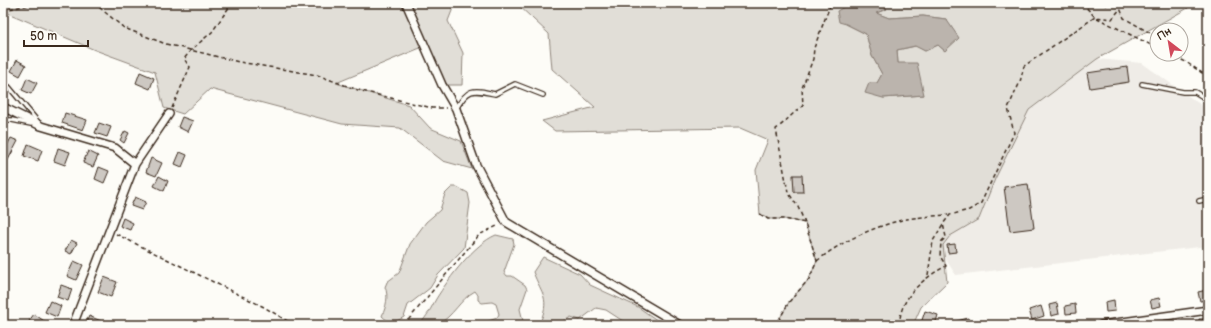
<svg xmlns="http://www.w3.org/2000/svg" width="1211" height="328" viewBox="0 0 1211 328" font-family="'Balsamiq Sans',sans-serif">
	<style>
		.built { fill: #efece7 }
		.green { fill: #e1ded7; stroke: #8e847a }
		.water { fill: #bbb4ad; stroke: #887d74 }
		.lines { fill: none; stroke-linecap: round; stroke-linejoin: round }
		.stream { stroke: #887d74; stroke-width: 2.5 }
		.building { fill: #cdc8c2; stroke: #3b2a1e }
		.service-casing { stroke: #3b2a1e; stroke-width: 6 }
		.minor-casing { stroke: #3b2a1e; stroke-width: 10 }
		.path { stroke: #3b2a1e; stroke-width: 1.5; stroke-dasharray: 4 3; stroke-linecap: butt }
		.service { stroke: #fdfcf7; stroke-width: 3.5 }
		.minor { stroke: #fdfcf7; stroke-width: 7 }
	</style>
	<rect width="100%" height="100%" fill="#fdfcf7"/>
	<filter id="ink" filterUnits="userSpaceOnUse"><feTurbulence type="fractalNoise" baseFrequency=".025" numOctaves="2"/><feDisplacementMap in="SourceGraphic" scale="8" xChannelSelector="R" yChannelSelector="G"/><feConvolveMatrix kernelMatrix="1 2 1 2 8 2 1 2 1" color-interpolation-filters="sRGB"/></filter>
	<g filter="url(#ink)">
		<path class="built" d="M 1097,59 L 1142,63 L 1208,110 L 1208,246 L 956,275 L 944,257 L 943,245 L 950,236 L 979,219 L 995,179 L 1029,110 Z"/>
		<path class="green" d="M 3,3 L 455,3 L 448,21 L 463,53 L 462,85 L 442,85 L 425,46 L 336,83 L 409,105 L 430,128 L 461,141 L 472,169 L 443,161 L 400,128 L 342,124 L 210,89 L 183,114 L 164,108 L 155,72 L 95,50 L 3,11 Z
			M 516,3 L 845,3 L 846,24 L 866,34 L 872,56 L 882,74 L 877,83 L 883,98 L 924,95 L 898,63 L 897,50 L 916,46 L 925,51 L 938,45 L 945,51 L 950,45 L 946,19 L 923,16 L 889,18 L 876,13 L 887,9 L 881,3 L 1186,3 L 1188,8 L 1097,59 L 1029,110 L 995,179 L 979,219 L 950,236 L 943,245 L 947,282 L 921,307 L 913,325 L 776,325 L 789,302 L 809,279 L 817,261 L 805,223 L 784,219 L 768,219 L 760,214 L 756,170 L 768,140 L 740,128 L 555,131 L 542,121 L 595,107 L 552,69 L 549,34 Z
			M 452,187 L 457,187 L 468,193 L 470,203 L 464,248 L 438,275 L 430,288 L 408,305 L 404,317 C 394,323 390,324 382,316 C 386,307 389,296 385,287 L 387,282 L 399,273 L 410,244 L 426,222 L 440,210 L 445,194 Z
			M 496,235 L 513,239 L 514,244 L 504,272 L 507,276 L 512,276 L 525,285 L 527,289 L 520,309 L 524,325 L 478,325 L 497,318 L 499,314 L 496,304 L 492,302 L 482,303 L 478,300 L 478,295 L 475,291 C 460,299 453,317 438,324 C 433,327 424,325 419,325 C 427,317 431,308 436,299 C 449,278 474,244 496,235 Z
			M 543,257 L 580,274 L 590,285 L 638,307 L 664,325 L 629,325 L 606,310 L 596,308 L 580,320 L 571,317 L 562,322 L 561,325 L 539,325 C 551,298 542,295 533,272 Z"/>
		<path class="water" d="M 845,3 L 881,3 L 887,9 L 876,13 L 889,18 L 923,16 L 946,19 L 959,38 L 945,51 L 938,45 L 925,51 L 915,46 L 897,50 L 898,63 L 917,63 L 924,95 L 883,98 L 865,93 L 869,83 L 877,83 L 882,74 L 872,56 L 866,34 L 846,24 L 839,22 L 837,11 L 844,7 Z"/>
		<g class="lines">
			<path class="stream" d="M 1104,3 L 1106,5"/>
		</g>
		<path class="building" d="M 17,60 L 26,65 L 20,76 L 11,71 Z
			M 1127,67 L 1129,82 L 1090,88 L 1087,73 Z
			M 140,72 L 154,78 L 150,89 L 136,83 Z
			M 27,78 L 37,83 L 31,94 L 22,90 Z
			M 65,113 L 87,120 L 83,130 L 62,123 Z
			M 182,117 L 193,121 L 188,132 L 178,127 Z
			M 99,123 L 111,127 L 107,137 L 95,133 Z
			M 125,131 L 129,133 L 124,143 L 120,140 Z
			M 11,138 L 18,141 L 8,160 L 3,157 L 3,153 Z
			M 28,144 L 42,150 L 38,161 L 24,156 Z
			M 58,148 L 70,152 L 65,165 L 54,161 Z
			M 88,151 L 98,156 L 93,167 L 83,163 Z
			M 180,152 L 187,155 L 182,167 L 175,164 Z
			M 151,158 L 162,163 L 156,176 L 146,172 Z
			M 99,167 L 109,171 L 104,183 L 95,179 Z
			M 793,175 L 802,175 L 803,192 L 794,192 Z
			M 159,176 L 168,181 L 164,191 L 154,186 Z
			M 1028,184 L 1034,228 L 1010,231 L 1004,187 Z
			M 135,197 L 146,202 L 142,210 L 131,206 Z
			M 123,218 L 133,223 L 130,230 L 120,226 Z
			M 71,240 L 77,243 L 71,254 L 65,251 Z
			M 955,244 L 956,252 L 948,253 L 947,245 Z
			M 74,261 L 83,265 L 76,280 L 67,276 Z
			M 104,277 L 117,282 L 111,297 L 98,292 Z
			M 61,285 L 72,289 L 68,301 L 57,297 Z
			M 1207,290 L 1208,300 L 1200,301 L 1198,292 Z
			M 1159,298 L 1161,306 L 1152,308 L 1150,300 Z
			M 1114,300 L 1115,311 L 1106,312 L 1105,302 Z
			M 50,301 L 61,306 L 57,317 L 45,312 Z
			M 1057,303 L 1059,314 L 1051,316 L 1049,305 Z
			M 1075,304 L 1076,313 L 1066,314 L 1065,306 Z
			M 1041,306 L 1044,316 L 1032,320 L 1029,310 Z
			M 925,311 L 938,315 L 935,325 L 921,323 Z
			M 34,314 L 50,325 L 34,325 L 29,321 Z
			M 89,316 L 101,321 L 99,325 L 85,325 Z
			M 968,318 L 970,325 L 958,325 L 957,321 Z
			M 1199,319 L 1208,319 L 1208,325 L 1199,325 Z"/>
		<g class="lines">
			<defs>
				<path id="service" d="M 1142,84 L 1183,92 L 1195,92 L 1208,100
					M 9,87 L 38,122
					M 456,109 C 468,88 472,89 495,94 L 515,84 L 543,95
					M 3,120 L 12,120 L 31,124
					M 1199,201 L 1208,199"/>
				<path id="minor" d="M 406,3 L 442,85 L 456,109 L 476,165 L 506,222 L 680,325
					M 3,107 L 41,126 L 115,148 L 135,164
					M 73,325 L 135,164 L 169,114
					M 1101,325 L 1208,310"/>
			</defs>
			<use href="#service" class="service-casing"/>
			<use href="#minor" class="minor-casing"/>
			<path class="path" d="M 94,3 L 124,28 L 166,44 L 239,62 L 317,75 L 358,90 L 432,108 L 446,108
				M 1082,3 L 1095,17 L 1157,48
				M 1118,3 L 1124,18 L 1157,37
				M 3,10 L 40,3
				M 1169,54 L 1186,62 L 1208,77
				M 172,108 L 190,67 L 184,59 L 191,50 L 212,32 L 232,3
				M 760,214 L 768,219 L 784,219 L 805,223 L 817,261 L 809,279 L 789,302 L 776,325
				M 805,223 L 798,207 L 788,192 L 776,129 C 786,122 792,113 803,106 L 802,88 L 813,59 L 814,48 L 831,3
				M 116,234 L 264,307 L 294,325
				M 817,261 C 840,242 873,227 902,220 C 917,217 933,216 948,215
				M 928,275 L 933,241 L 943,224 L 950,215 L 969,210 L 981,203 L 1014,133 L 1008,108 L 1020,82 L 1024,66 L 1095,17 L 1112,19 L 1120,9
				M 404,325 L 479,235 L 499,225
				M 900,325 C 898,298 925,277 946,266 L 940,256 L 941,242 L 946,237 L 943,224"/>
			<use href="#service" class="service"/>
			<use href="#minor" class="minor"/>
		</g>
	</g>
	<rect width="1211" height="328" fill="none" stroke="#fdfcf7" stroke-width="16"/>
	<rect x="8" y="8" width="1195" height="312" fill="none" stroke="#3b2a1e" stroke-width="1.5" filter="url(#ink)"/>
	<g transform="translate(1169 42) rotate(329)"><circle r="19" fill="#fdfcf7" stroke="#afa8a0"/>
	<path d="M0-3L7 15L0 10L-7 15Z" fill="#d1495b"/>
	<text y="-6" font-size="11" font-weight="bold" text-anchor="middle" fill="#3b2a1e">Пн</text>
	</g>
	<path d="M24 40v6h64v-6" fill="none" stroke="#3b2a1e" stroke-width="2"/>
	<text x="30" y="40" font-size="12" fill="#3b2a1e" stroke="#fdfcf7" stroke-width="3" paint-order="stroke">50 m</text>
</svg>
